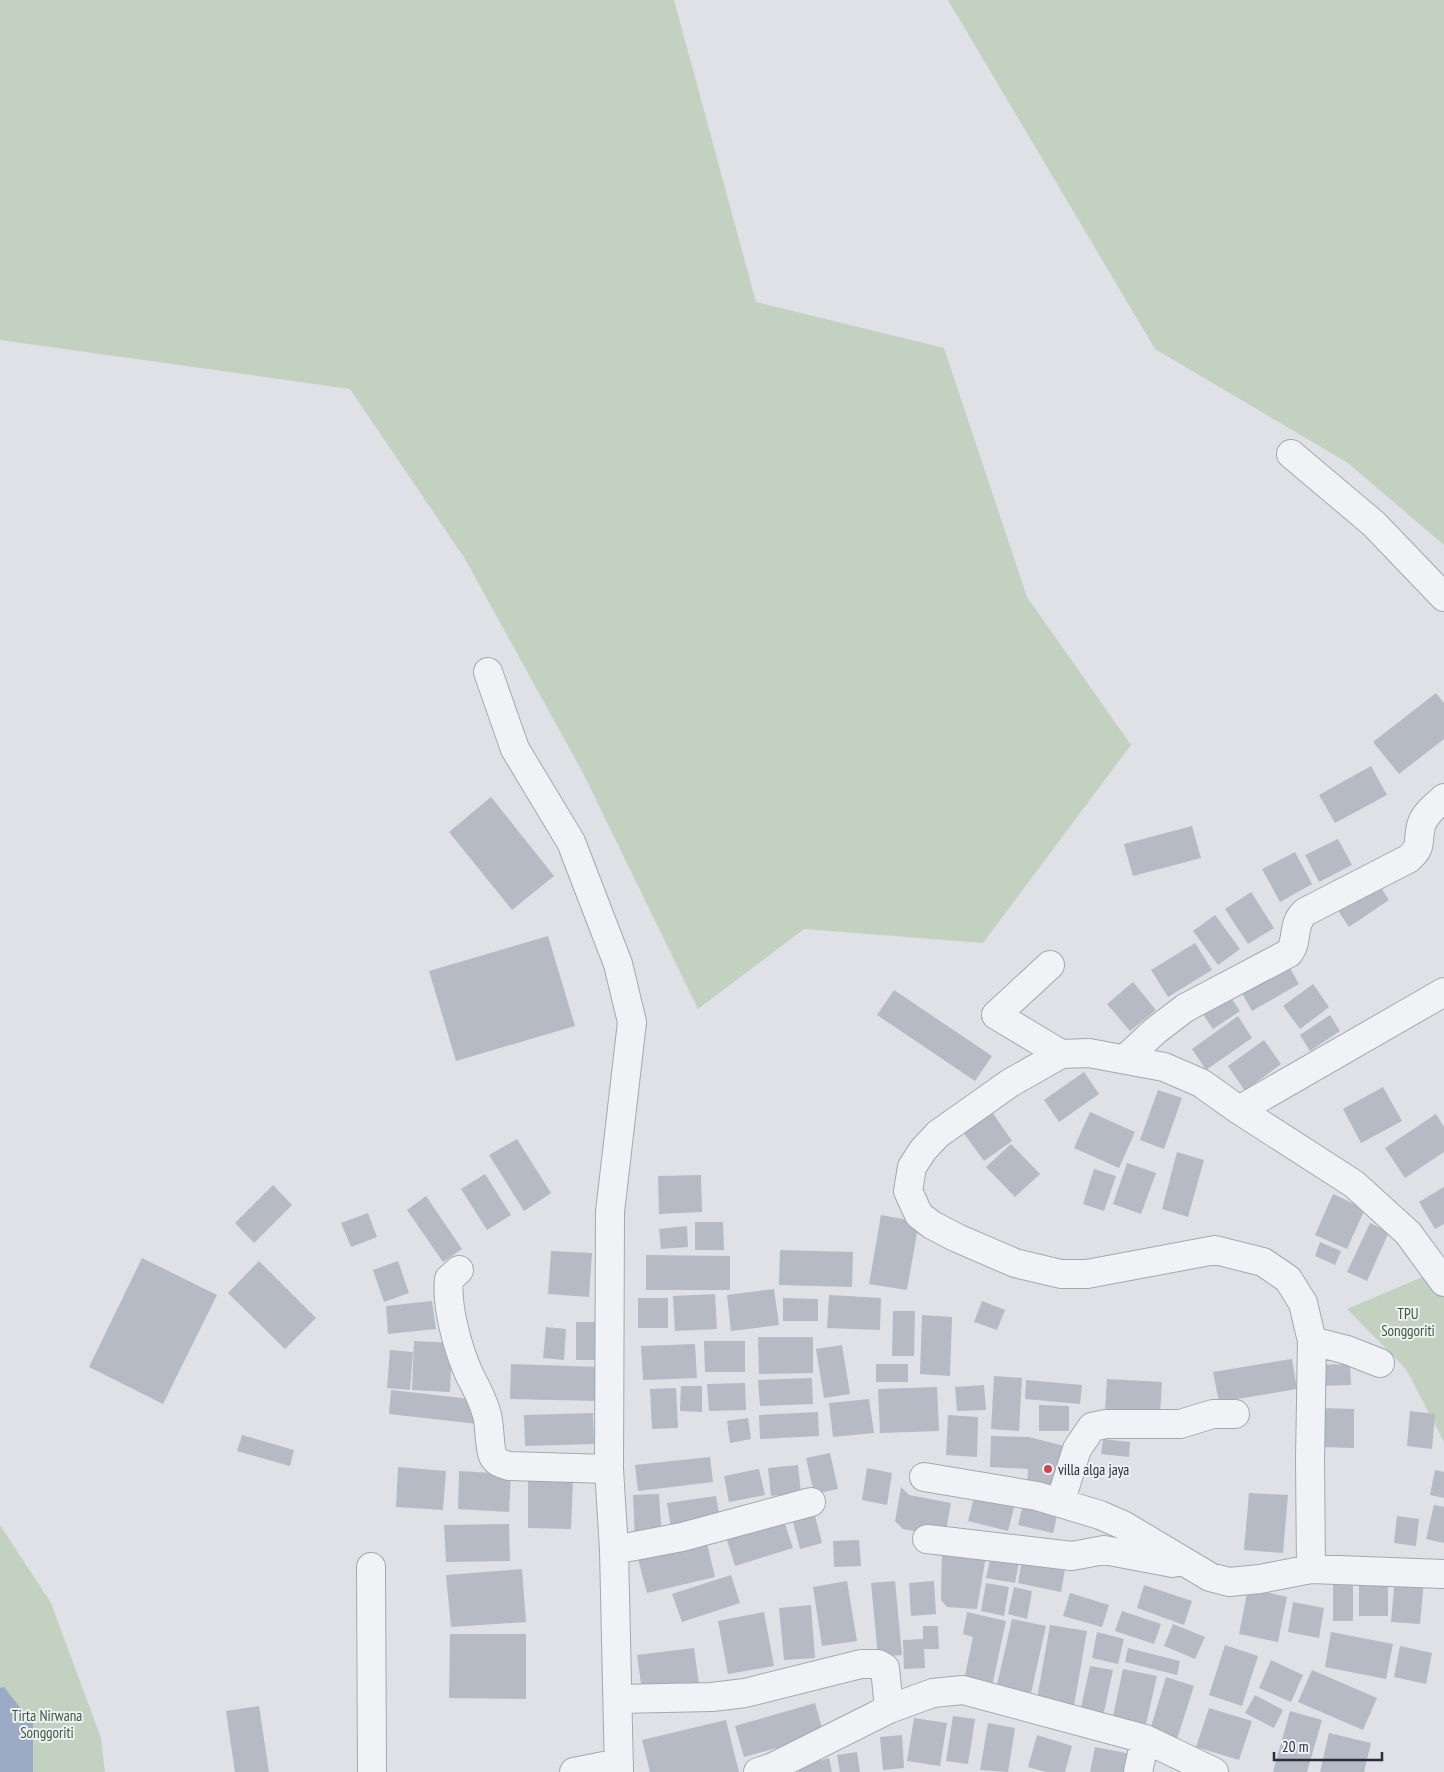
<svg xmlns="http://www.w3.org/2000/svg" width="1444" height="1772" viewBox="0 0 1444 1772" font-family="'PT Sans Narrow',sans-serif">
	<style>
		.green { fill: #c3d1c0 }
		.water { fill: #9babc6 }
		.building { fill: #b6bac4 }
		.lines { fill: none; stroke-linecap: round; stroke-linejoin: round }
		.street-casing { stroke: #a4a8b1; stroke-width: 30 }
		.street { stroke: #f1f2f6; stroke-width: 28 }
		.poi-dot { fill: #c7494e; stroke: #eef0f5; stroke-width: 2 }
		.labels { text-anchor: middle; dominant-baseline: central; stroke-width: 4; stroke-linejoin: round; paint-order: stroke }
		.park-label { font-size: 15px; fill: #395936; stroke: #eef0f5 }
		.poi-label { font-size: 15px; fill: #282e3e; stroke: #eef0f5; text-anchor: start }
	</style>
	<rect width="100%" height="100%" fill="#dfe1e7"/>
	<path class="green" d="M 0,0 L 674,0 L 756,302 L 944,348 L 1027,597 L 1131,745 L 983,943 L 804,929 L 698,1009 L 583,773 L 465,559 L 350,389 L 0,340 Z
		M 948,0 L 1444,0 L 1444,545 L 1348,463 L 1155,349 Z
		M 1444,1268 L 1444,1442 L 1406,1369 L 1347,1309 Z
		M 0,1525 L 51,1603 L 101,1738 L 105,1772 L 0,1772 Z"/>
	<path class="water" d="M 4,1687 L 33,1724 L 33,1772 L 0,1772 L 0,1688 Z"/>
	<path class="building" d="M 1436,693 L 1444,703 L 1444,739 L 1399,774 L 1373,742 Z
		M 1371,766 L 1387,795 L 1335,823 L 1319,795 Z
		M 491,797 L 554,876 L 512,910 L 449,832 Z
		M 1192,826 L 1201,858 L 1133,876 L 1124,844 Z
		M 1338,839 L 1352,865 L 1319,882 L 1305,855 Z
		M 1295,852 L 1312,884 L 1280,902 L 1262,869 Z
		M 1378,883 L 1389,900 L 1349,927 L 1337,909 Z
		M 1251,892 L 1274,928 L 1248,944 L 1225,909 Z
		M 1215,915 L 1240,949 L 1218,965 L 1193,931 Z
		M 548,936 L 575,1026 L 456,1061 L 429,971 Z
		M 1195,943 L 1212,970 L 1168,997 L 1151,970 Z
		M 1285,959 L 1299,984 L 1252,1011 L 1238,986 Z
		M 1133,982 L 1156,1010 L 1130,1031 L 1107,1004 Z
		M 1313,984 L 1329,1007 L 1300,1029 L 1283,1006 Z
		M 1225,989 L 1240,1011 L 1213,1029 L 1198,1007 Z
		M 894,990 L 992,1056 L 975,1081 L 877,1015 Z
		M 1330,1015 L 1340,1031 L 1310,1051 L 1300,1035 Z
		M 1238,1016 L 1252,1038 L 1206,1070 L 1192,1049 Z
		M 1264,1040 L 1281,1064 L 1245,1091 L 1228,1066 Z
		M 1084,1072 L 1099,1094 L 1059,1122 L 1044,1100 Z
		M 1383,1087 L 1402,1121 L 1361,1143 L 1343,1109 Z
		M 1158,1090 L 1182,1098 L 1164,1149 L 1140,1140 Z
		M 992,1112 L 1012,1141 L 984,1161 L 963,1132 Z
		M 1090,1112 L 1135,1132 L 1119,1168 L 1074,1148 Z
		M 1436,1114 L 1444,1127 L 1444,1152 L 1405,1178 L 1385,1148 Z
		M 517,1139 L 551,1193 L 524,1211 L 489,1155 Z
		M 1011,1144 L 1040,1174 L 1015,1197 L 986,1167 Z
		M 1177,1152 L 1204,1160 L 1188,1217 L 1162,1209 Z
		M 1127,1163 L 1156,1173 L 1141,1214 L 1113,1204 Z
		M 1094,1169 L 1116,1176 L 1104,1211 L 1083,1204 Z
		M 485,1174 L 511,1215 L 487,1230 L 461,1189 Z
		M 701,1175 L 702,1212 L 659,1214 L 658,1176 Z
		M 273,1185 L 292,1205 L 254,1243 L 235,1223 Z
		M 1444,1187 L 1444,1224 L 1435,1229 L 1419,1202 Z
		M 1333,1194 L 1365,1209 L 1347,1249 L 1315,1235 Z
		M 426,1196 L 462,1249 L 443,1262 L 407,1210 Z
		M 368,1213 L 377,1237 L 351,1247 L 341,1223 Z
		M 881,1215 L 919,1222 L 907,1290 L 869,1284 Z
		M 695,1222 L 723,1222 L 724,1250 L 695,1250 Z
		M 1370,1223 L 1389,1232 L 1367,1281 L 1347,1272 Z
		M 687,1226 L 688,1247 L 661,1249 L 659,1229 Z
		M 1320,1242 L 1341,1251 L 1335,1265 L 1315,1256 Z
		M 780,1250 L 853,1252 L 852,1287 L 779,1285 Z
		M 551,1251 L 592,1253 L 589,1297 L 548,1294 Z
		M 646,1255 L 730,1256 L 730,1290 L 646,1290 Z
		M 142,1258 L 217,1295 L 163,1404 L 89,1367 Z
		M 259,1261 L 316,1318 L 285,1349 L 228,1293 Z
		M 398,1261 L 409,1293 L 384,1302 L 373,1270 Z
		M 774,1289 L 779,1325 L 731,1331 L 727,1295 Z
		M 715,1294 L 717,1329 L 675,1331 L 673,1296 Z
		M 829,1295 L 881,1298 L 880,1330 L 827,1328 Z
		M 638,1298 L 668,1298 L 668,1328 L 638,1328 Z
		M 783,1298 L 818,1299 L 818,1321 L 783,1321 Z
		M 432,1301 L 436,1329 L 388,1334 L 386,1306 Z
		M 982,1301 L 1005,1310 L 997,1330 L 974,1322 Z
		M 893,1311 L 915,1311 L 914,1356 L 892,1356 Z
		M 922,1315 L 952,1317 L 950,1376 L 920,1374 Z
		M 576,1322 L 605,1322 L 605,1360 L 576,1360 Z
		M 546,1327 L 566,1329 L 564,1360 L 543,1358 Z
		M 758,1337 L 813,1337 L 813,1373 L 759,1374 Z
		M 414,1341 L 452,1343 L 450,1392 L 412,1390 Z
		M 704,1341 L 745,1341 L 745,1372 L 705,1372 Z
		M 695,1344 L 697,1378 L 643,1380 L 641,1346 Z
		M 842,1345 L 850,1394 L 824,1398 L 816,1349 Z
		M 390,1350 L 413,1352 L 410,1390 L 387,1388 Z
		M 1292,1359 L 1297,1389 L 1219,1402 L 1213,1372 Z
		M 511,1364 L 599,1367 L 598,1401 L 510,1399 Z
		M 876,1364 L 908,1364 L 908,1382 L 876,1382 Z
		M 1350,1364 L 1351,1385 L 1316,1386 L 1315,1365 Z
		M 994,1376 L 1022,1378 L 1019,1431 L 991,1429 Z
		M 812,1378 L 813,1404 L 760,1406 L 758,1380 Z
		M 1107,1379 L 1162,1382 L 1160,1416 L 1105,1412 Z
		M 1026,1380 L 1082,1385 L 1080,1404 L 1025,1399 Z
		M 745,1383 L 746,1410 L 709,1411 L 707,1384 Z
		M 984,1385 L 986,1410 L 957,1411 L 955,1387 Z
		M 681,1386 L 702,1386 L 702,1412 L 680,1411 Z
		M 937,1387 L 939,1431 L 880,1433 L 878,1389 Z
		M 676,1388 L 678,1428 L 652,1429 L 650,1389 Z
		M 391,1390 L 480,1400 L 477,1424 L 389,1414 Z
		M 869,1399 L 874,1433 L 833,1437 L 829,1403 Z
		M 1039,1405 L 1069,1406 L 1069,1431 L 1039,1431 Z
		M 1321,1408 L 1354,1409 L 1354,1448 L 1320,1447 Z
		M 1410,1411 L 1435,1414 L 1432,1449 L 1407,1446 Z
		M 818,1412 L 819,1436 L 760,1439 L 759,1415 Z
		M 593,1413 L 594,1444 L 525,1446 L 524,1415 Z
		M 948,1415 L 978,1417 L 977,1457 L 946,1455 Z
		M 748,1418 L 751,1439 L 730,1443 L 727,1421 Z
		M 242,1435 L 294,1450 L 290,1466 L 237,1451 Z
		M 991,1436 L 1029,1437 L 1076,1449 L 1059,1496 L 1027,1490 L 1028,1469 L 990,1467 Z
		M 1103,1439 L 1130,1442 L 1129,1457 L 1101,1454 Z
		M 830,1453 L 838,1489 L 814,1494 L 806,1458 Z
		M 710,1457 L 713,1482 L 638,1491 L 635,1465 Z
		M 798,1465 L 801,1493 L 771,1496 L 768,1468 Z
		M 398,1467 L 446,1471 L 443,1510 L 396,1507 Z
		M 867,1468 L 892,1473 L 887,1505 L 862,1500 Z
		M 759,1469 L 765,1495 L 729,1502 L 724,1476 Z
		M 1435,1470 L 1444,1472 L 1444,1498 L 1430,1495 Z
		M 459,1471 L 511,1474 L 509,1512 L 458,1509 Z
		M 528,1478 L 573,1479 L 571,1529 L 528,1528 Z
		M 901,1487 L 909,1495 L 951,1503 L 945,1537 L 903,1529 L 895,1521 Z
		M 976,1490 L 1016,1500 L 1008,1531 L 968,1521 Z
		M 1249,1493 L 1288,1495 L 1283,1553 L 1244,1550 Z
		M 659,1494 L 662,1539 L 635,1540 L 633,1495 Z
		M 716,1496 L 720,1519 L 671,1528 L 667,1503 Z
		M 1024,1499 L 1059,1507 L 1053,1533 L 1018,1525 Z
		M 1434,1505 L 1444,1507 L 1444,1543 L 1426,1539 Z
		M 814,1512 L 822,1543 L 800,1549 L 792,1518 Z
		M 1397,1516 L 1419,1519 L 1416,1546 L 1394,1543 Z
		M 783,1518 L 793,1548 L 735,1566 L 726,1537 Z
		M 509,1524 L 510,1561 L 446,1562 L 444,1525 Z
		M 859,1540 L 861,1566 L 834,1567 L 833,1541 Z
		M 707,1543 L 715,1577 L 647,1593 L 638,1559 Z
		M 942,1546 L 987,1550 L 977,1609 L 947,1607 L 941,1600 Z
		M 992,1551 L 1020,1556 L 1015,1583 L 986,1578 Z
		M 1023,1554 L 1066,1563 L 1061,1592 L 1018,1583 Z
		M 522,1569 L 526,1622 L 451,1627 L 446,1575 Z
		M 1333,1573 L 1353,1573 L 1353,1621 L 1333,1621 Z
		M 1359,1574 L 1388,1574 L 1388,1616 L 1359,1616 Z
		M 731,1575 L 740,1603 L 682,1622 L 672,1594 Z
		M 1395,1576 L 1424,1579 L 1420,1624 L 1391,1622 Z
		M 847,1581 L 857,1641 L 822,1646 L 813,1587 Z
		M 895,1581 L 902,1655 L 878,1657 L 871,1583 Z
		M 934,1581 L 936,1614 L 911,1616 L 909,1583 Z
		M 986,1583 L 1009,1587 L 1004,1616 L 981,1611 Z
		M 1144,1585 L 1192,1601 L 1184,1625 L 1137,1608 Z
		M 1014,1587 L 1032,1591 L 1027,1619 L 1008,1614 Z
		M 1248,1588 L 1287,1597 L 1278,1642 L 1239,1634 Z
		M 1070,1593 L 1109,1605 L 1102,1627 L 1063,1616 Z
		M 1293,1602 L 1324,1608 L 1319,1638 L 1288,1632 Z
		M 811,1605 L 815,1658 L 784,1660 L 779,1608 Z
		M 1122,1611 L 1161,1624 L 1154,1644 L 1115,1631 Z
		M 764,1612 L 774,1666 L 728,1674 L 718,1621 Z
		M 967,1612 L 1006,1621 L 991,1691 L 963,1685 L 973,1637 L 963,1634 Z
		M 1012,1619 L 1046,1626 L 1029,1702 L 995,1694 Z
		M 1173,1624 L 1205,1637 L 1195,1659 L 1164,1646 Z
		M 1050,1625 L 1087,1631 L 1074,1706 L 1037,1699 Z
		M 923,1626 L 938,1626 L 939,1649 L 924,1649 L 925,1668 L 904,1669 L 903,1640 L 923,1639 Z
		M 1097,1632 L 1124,1639 L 1118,1664 L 1092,1658 Z
		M 1331,1632 L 1393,1644 L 1386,1679 L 1325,1667 Z
		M 450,1634 L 526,1634 L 526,1699 L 449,1698 Z
		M 1225,1645 L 1258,1656 L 1242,1706 L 1209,1695 Z
		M 1400,1646 L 1432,1653 L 1426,1684 L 1394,1677 Z
		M 694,1648 L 699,1684 L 642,1691 L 637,1655 Z
		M 1128,1648 L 1180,1661 L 1177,1675 L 1125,1662 Z
		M 1271,1660 L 1303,1675 L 1291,1702 L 1259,1688 Z
		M 1090,1666 L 1113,1670 L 1103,1717 L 1080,1712 Z
		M 1123,1669 L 1157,1676 L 1146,1724 L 1113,1716 Z
		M 1312,1670 L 1377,1698 L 1363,1730 L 1298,1702 Z
		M 1166,1677 L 1194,1686 L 1177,1739 L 1150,1730 Z
		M 1255,1695 L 1283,1710 L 1274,1728 L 1245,1713 Z
		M 815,1703 L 824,1735 L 744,1757 L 735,1726 Z
		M 259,1706 L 269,1772 L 235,1772 L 226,1711 Z
		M 1209,1708 L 1252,1721 L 1239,1760 L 1196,1747 Z
		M 1290,1711 L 1322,1720 L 1307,1772 L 1273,1772 Z
		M 953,1716 L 975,1719 L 968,1764 L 946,1761 Z
		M 914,1718 L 947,1723 L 940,1766 L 907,1761 Z
		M 726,1720 L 739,1772 L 650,1772 L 642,1740 Z
		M 988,1723 L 1015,1728 L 1008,1772 L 980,1770 Z
		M 1329,1733 L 1371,1743 L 1364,1772 L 1320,1772 Z
		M 902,1735 L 904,1768 L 883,1770 L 880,1737 Z
		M 1037,1735 L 1072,1746 L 1065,1772 L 1046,1772 L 1028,1767 Z
		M 1095,1747 L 1136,1755 L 1133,1772 L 1090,1772 Z
		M 857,1752 L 860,1772 L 840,1772 L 837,1755 Z
		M 829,1758 L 832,1772 L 799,1772 L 797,1767 Z"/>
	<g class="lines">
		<defs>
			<path id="street" d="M 1291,454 L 1374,524 L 1444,597
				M 488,672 L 515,749 L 571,842 L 618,964 L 632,1022 L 610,1212 L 609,1469 L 614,1550 L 619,1772
				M 1050,965 L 996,1015 L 1061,1054
				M 1125,1059 L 1155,1031 L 1185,1008 L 1289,953 C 1299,940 1291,925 1305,912 L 1408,859 C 1423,847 1417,842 1421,826 C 1424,814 1435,806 1444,798
				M 1239,1110 L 1444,992
				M 459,1270 L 449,1279 C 446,1307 458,1350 470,1376 C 477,1389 483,1400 487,1415 C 490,1425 489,1448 493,1456 C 497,1463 502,1464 509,1466 L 609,1469
				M 1312,1341 L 1347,1350 L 1380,1363
				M 924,1477 L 1037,1496 L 1100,1515 L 1123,1525 L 1210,1577 L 1229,1582 L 1260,1579 L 1311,1569 L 1444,1574
				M 1060,1503 L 1077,1449 L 1092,1427 L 1106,1424 L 1180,1424 L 1213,1414 L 1235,1414
				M 927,1539 L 1072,1556 L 1104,1550 L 1173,1563
				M 614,1550 L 682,1537 L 811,1502
				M 371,1567 L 372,1772
				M 1311,1569 L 1310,1460 L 1312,1341 L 1303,1303 L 1288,1279 L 1263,1262 L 1215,1250 L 1087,1274 L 1061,1274 L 1015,1263 L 957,1238 L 932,1225 L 919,1215 L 908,1191 L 912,1167 L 923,1150 L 938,1134 L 1010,1083 L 1061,1054 L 1089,1053 L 1164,1067 L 1201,1083 L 1239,1110 L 1354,1184 L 1408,1233 L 1444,1282
				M 618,1699 L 712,1697 L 745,1693 L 861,1664 L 878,1664 L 885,1668 L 889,1709
				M 574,1772 L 619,1763
				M 758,1772 L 771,1768 L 889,1709 L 933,1693 L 963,1690 L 1145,1739 L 1214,1772
				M 1138,1772 L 1145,1739"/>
		</defs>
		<use href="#street" class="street-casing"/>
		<use href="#street" class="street"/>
	</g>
	<circle class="poi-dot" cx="1048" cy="1469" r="5"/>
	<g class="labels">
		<g class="park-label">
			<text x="1408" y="1313">TPU<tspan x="1408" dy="17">Songgoriti</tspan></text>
			<text x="47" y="1715">Tirta Nirwana<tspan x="47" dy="17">Songgoriti</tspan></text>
		</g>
		<g class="poi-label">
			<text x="1058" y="1469">villa alga jaya</text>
		</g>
	</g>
	<path d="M1274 1752v8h108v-8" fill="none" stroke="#282e3e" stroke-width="2.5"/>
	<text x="1282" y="1752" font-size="15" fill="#282e3e" stroke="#eef0f5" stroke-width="4" paint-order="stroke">20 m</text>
</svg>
